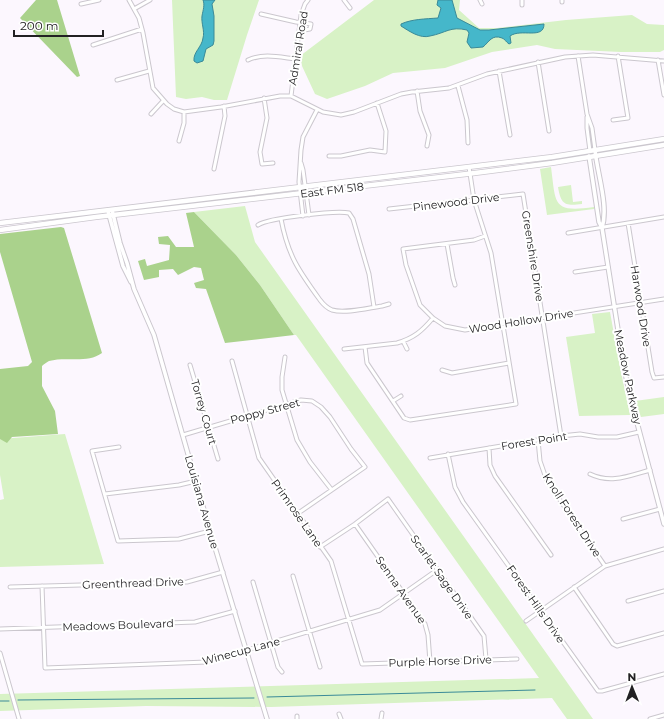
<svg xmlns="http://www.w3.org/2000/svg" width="664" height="719" viewBox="0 0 664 719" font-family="Montserrat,sans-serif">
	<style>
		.green { fill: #d8f2c6 }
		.forest { fill: #aad28c }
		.water { fill: #45b7ca; stroke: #3a8a98 }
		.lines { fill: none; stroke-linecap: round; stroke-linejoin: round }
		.stream { stroke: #3a8a98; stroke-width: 1 }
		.minor-casing { stroke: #cbc7ce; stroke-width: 5 }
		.tertiary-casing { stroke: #cbc7ce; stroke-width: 5.5 }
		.primary-casing { stroke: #cbc7ce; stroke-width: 6 }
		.minor { stroke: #fff; stroke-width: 3 }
		.tertiary { stroke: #fff; stroke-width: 3.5 }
		.primary { stroke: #fff; stroke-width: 4.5 }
		.labels { text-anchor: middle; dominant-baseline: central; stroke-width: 4; stroke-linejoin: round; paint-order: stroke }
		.street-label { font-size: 11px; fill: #222123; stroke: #fff }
	</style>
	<rect width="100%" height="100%" fill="#fcf7fe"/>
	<path class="green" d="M 172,0 L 259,0 L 247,35 L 227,100 L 214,100 L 202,97 L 186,99 L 176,97 Z
		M 374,0 L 460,0 L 459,10 L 479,28 L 497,28 L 566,20 L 632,15 L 647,24 L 664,25 L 664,50 L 660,52 L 621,52 L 555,49 L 537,45 L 492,52 L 445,68 L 393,73 L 365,86 L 327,99 L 315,94 L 302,66 L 300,56 Z
		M 551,167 C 556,204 552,213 594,207 L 594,209 L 547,215 L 540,169 Z
		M 571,185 L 573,202 L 582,201 L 582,204 C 565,206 561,205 558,187 Z
		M 245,206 L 255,242 L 593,719 L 567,719 L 552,698 L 271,707 L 146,706 L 0,711 L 0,694 L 539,678 L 296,335 L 294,335 L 260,285 L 236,255 L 194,212 Z
		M 610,312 L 620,367 L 630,415 L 579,416 L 566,337 L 595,333 L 592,314 Z
		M 664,397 L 664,414 L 641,417 L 635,401 Z
		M 65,434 L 104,564 L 0,567 L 0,500 L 4,499 L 0,475 L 0,439 Z"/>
	<path class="forest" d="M 36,0 L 57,0 L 80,76 L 77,77 L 20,18 Z
		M 194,212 L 236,255 L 260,285 L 294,335 L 225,343 L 206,289 L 196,288 L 194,283 L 204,280 L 201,268 L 194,267 L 178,275 L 173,269 L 159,270 L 159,277 L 144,280 L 138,261 L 145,259 L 147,266 L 169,260 L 170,245 L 159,244 L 158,237 L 168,236 L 176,247 L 194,247 L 186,213 Z
		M 61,227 L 64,228 L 102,353 C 87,364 66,356 49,361 C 47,362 44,364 42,366 L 42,386 L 55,411 L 58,434 L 12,437 L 7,443 L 0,439 L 0,369 L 28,366 L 32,362 L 0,252 L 0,234 Z"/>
	<path class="water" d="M 203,0 L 215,0 L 212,4 L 214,16 L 214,41 L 213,45 L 206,49 L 203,61 L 197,63 L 194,61 C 193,52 202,47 203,38 C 205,31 201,23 202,16 C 203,10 205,5 203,0 Z
		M 438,0 L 452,0 L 457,18 L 480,30 L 489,30 L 544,24 C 544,40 521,28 510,36 L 511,43 L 509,44 C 506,42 505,39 502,38 C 492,34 489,42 483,47 L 471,48 L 467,42 L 469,33 L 467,30 C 450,26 446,33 430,36 C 420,39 409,31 401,26 L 401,24 C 412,19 425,19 438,18 L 441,8 L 437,5 Z"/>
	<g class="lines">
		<path class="stream" d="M 267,697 L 535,690
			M 18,700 L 254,698
			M 0,701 L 9,701"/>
		<defs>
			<path id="minor" d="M 129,0 L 139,18 L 143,33 L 153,88 L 167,104 L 174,109 L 184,112 L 221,107 L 280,96 L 291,96 L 323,112 L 341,115 L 354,112 L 401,94 L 412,92 L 449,88 L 487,74 L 565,57 L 593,55 L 664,61
				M 344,0 L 350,8
				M 480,0 L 482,4
				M 562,2 L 562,0
				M 81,4 L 99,0
				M 522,5 L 522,0
				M 134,9 L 150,0
				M 261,14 L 296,22 L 311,24 L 310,29 L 299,31
				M 93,45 L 142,29
				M 578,56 L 587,114 L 592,128 L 595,150
				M 248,60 C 263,53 279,57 295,59
				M 658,60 L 664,95
				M 538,62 L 549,131
				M 499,71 L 510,135
				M 117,80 L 149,71
				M 458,86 L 467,120 L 468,143
				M 417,91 L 420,111 L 429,135 L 427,146
				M 291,96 L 301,15 L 305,4 L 308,0
				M 264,98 L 267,118 L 260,152 L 262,164 L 273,163
				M 151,114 L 163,101
				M 587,117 L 587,128 L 590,151
				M 613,120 L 628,118 L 618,56
				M 179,141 L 184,123 L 184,112
				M 329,156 L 341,156 L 370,150 L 385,152 L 386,131 L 377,103
				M 301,163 L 303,170 L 309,215
				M 214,169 L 225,116 L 224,106
				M 389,209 L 523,194 L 561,436
				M 303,216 L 299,182 L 301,150 L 303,137 L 317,110
				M 281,219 C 288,256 299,271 320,300 C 323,304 327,308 332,310 C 345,314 368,308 382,306 L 389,304
				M 628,223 L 652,372 L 654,378 L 664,377
				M 258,225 C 268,218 337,210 349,213 L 353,219 L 369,274 L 374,307
				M 568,233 L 664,217
				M 485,236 L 474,240 L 403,249 L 406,265 L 420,305 L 433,318 L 445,326 L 465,330 L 664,299
				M 447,244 L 453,278 L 455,285
				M 575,272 L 608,267
				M 403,341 L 407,349
				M 365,347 L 367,363 L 371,369 L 404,418 L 410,420 L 516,404 L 491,253 L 474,200 L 469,167
				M 344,349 L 397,343 C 414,338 422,331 433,318
				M 285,357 L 282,377 L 282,390 L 297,440 L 310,462 L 331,489
				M 232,361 L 259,458 L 331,561 L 362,664 L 517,659
				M 190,365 L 218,459
				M 442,370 L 452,373 L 509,363
				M 393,401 L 401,396
				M 183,435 L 301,400 L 312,401 L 321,407 L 330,417 L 351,449 L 365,467 L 297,514
				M 538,440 L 540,461 L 547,481 L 605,566
				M 119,447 L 92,451 L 118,541 L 179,539 L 210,531
				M 489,448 L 490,465 L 495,476 L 551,555
				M 448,454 L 455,487 L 463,502 L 598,691 L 602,691 L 664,674
				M 430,458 L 561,436 L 580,434 L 598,437 L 617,437 L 639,432
				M 590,474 C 611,484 628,476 650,470
				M 105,494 L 179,485 L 196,481
				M 623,519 L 660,509
				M 355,524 L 425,624 L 428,635 L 430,662
				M 320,547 L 355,524 L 388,499 L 484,636 L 486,659
				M 293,576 L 320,667
				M 253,582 L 278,667 L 282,672
				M 42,586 L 45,668 L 207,662 L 380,610 L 437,570
				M 10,587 L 187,582 L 223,572
				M 574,587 L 613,644 L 617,646 L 664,633
				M 628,601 L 664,591
				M 526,621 L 605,566 L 664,549
				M 0,629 L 195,622 L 235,611
				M 0,653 L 19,719
				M 339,714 L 341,719
				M 297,716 L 297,719
				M 381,719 L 382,713
				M 650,719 L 664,715"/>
			<path id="tertiary" d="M 595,150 C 597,173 609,206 602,228
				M 589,156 L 599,222 L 602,228 L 624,368 L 631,400 L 664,524
				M 112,210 L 120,243 L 127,263 L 134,289 L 154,335 L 210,531 L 267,719
				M 108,211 L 123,266 L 131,282"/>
			<path id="primary" d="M 0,223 L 552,157 L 664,139
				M 0,230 L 96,217 L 475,173 L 552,163 L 664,145"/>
		</defs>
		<use href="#minor" class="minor-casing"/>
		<use href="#tertiary" class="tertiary-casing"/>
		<use href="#primary" class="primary-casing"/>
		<use href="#minor" class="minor"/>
		<use href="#tertiary" class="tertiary"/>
		<use href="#primary" class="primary"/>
	</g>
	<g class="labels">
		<g class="street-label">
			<text transform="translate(298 48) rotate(-81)">Admiral Road</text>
			<text transform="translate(332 190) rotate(-7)">East FM 518</text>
			<text transform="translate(456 202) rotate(-7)">Pinewood Drive</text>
			<text transform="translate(533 256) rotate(81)">Greenshire Drive</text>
			<text transform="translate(641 306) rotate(81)">Harwood Drive</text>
			<text transform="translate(521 321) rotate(-9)">Wood Hollow Drive</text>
			<text transform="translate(628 377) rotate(78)">Meadow Parkway</text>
			<text transform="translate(265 411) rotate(-15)">Poppy Street</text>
			<text transform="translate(204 412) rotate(74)">Torrey Court</text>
			<text transform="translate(534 441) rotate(-9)">Forest Point</text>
			<text transform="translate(202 502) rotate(74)">Louisiana Avenue</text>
			<text transform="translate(297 513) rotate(55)">Primrose Lane</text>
			<text transform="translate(572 515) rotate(57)">Knoll Forest Drive</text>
			<text transform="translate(442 577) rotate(55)">Scarlet Sage Drive</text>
			<text transform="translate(133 583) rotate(-2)">Greenthread Drive</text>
			<text transform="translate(401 590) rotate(55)">Senna Avenue</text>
			<text transform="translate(536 604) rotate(55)">Forest Hills Drive</text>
			<text transform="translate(118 625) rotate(-2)">Meadows Boulevard</text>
			<text transform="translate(241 651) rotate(-15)">Winecup Lane</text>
			<text transform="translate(440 661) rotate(-2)">Purple Horse Drive</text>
		</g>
	</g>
	<g transform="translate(632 687) rotate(359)" stroke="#ffffff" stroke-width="3" paint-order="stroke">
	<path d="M0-3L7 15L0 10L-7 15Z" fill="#222123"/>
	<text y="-6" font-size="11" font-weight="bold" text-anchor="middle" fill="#222123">N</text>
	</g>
	<path d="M14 30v6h89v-6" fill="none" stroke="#222123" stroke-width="2"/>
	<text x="20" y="30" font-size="12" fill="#222123" stroke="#ffffff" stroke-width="3" paint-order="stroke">200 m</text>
</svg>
